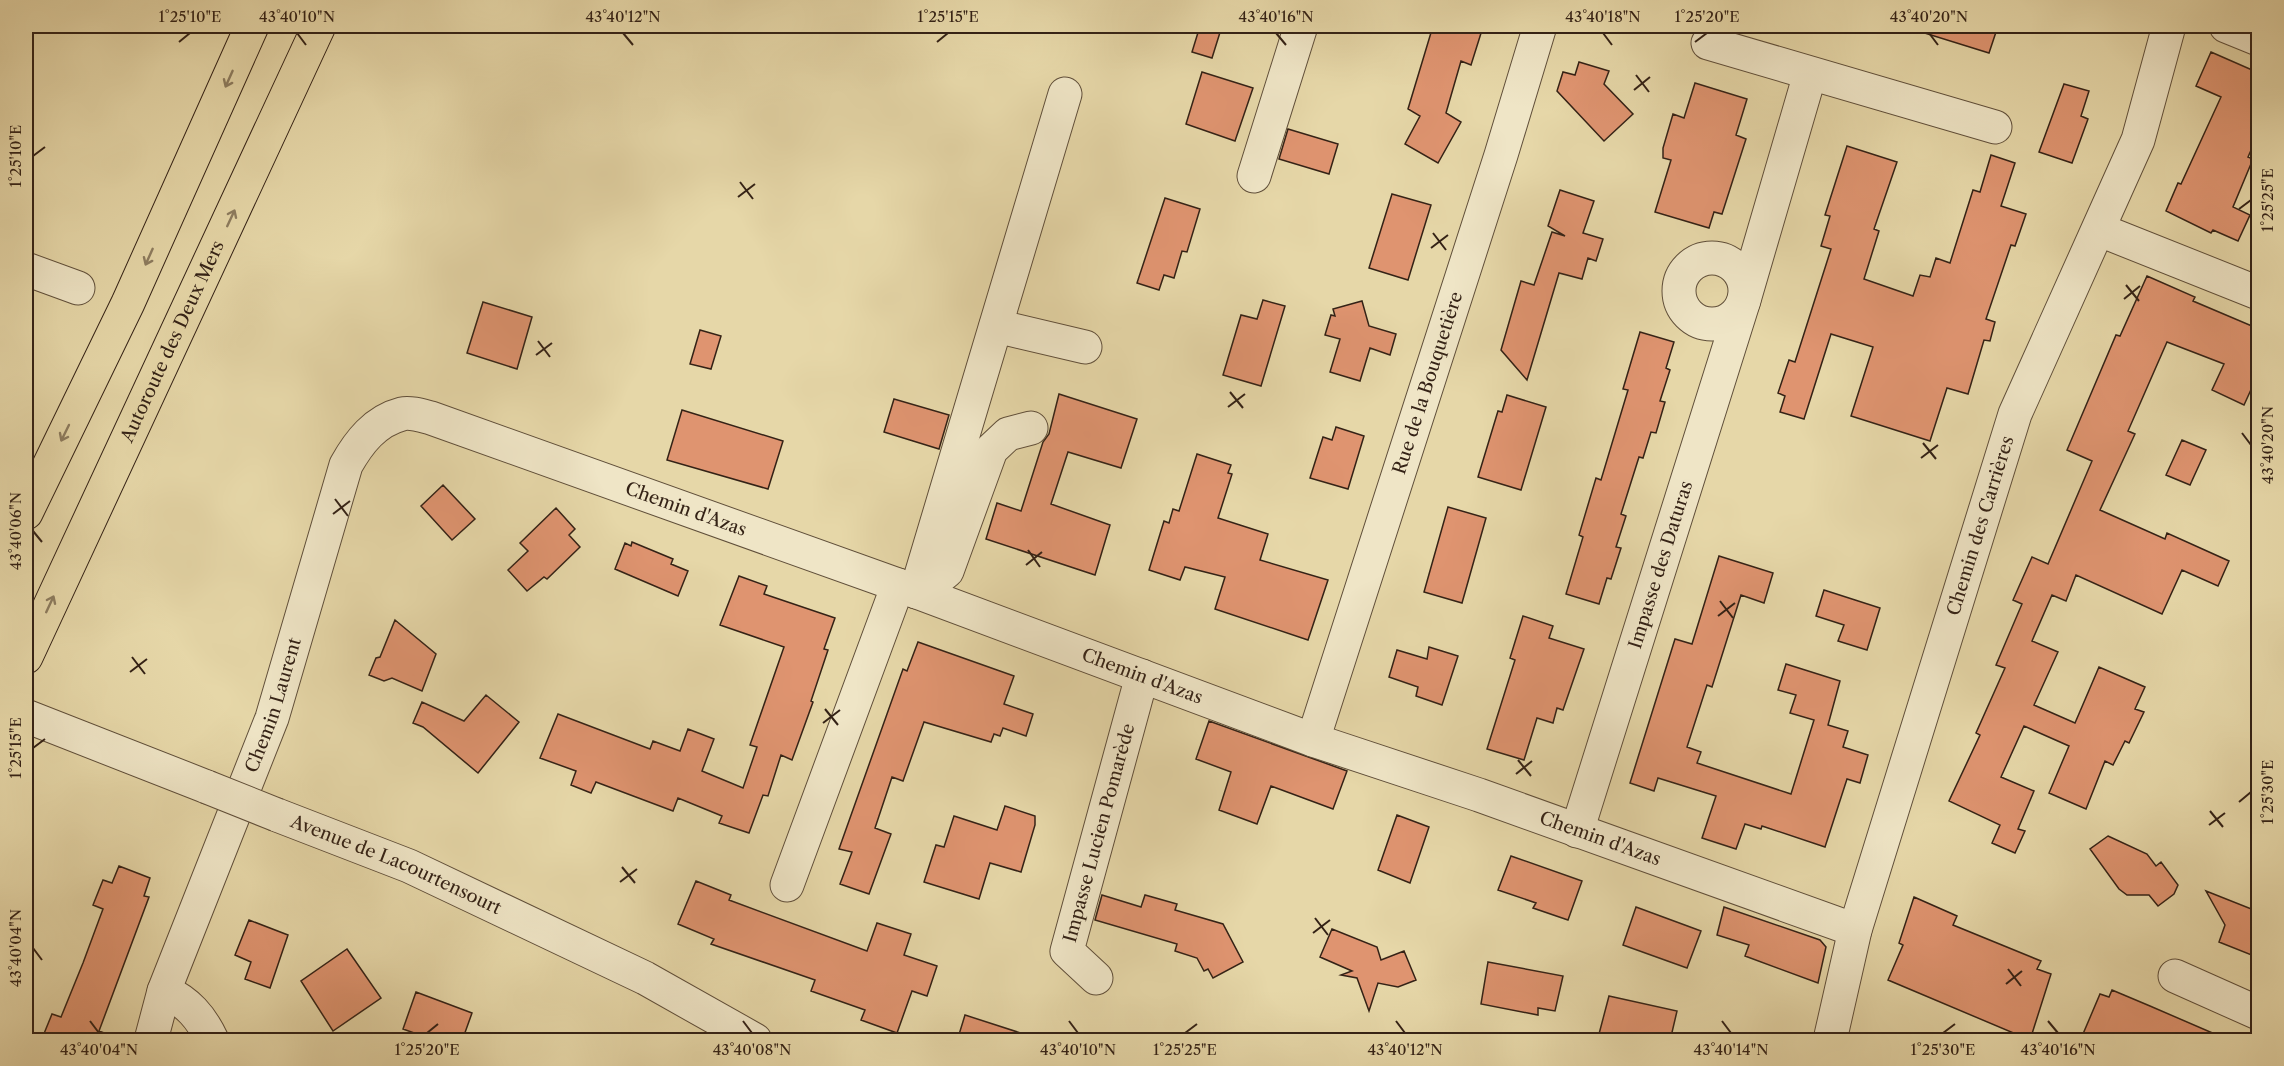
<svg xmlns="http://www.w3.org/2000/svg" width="2284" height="1066" viewBox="0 0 2284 1066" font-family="'Libre Caslon Text',serif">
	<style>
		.building { fill: #df9470; stroke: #342216; stroke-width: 1.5 }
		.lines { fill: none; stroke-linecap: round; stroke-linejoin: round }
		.minor-casing { stroke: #604f3a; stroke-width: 35 }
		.highway-casing { stroke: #342216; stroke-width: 35 }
		.minor { stroke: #efe5c6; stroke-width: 33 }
		.highway { stroke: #e6d7a8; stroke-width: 33 }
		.minor-bridge-casing { stroke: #604f3a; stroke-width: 35; stroke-linecap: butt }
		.minor-bridge { stroke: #efe5c6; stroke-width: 33 }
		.oneway { stroke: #8d7c5f }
		.ticks { fill: none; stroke: #342216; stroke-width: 2 }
		.labels { text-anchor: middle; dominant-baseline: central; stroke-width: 4.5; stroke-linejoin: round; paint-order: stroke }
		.street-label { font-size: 18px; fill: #342216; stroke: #efe5c6 }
		.neatline { fill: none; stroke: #342216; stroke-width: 2 }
		.ticks-label { font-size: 15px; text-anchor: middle; fill: #342216 }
	</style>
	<rect width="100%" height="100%" fill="#e6d7a8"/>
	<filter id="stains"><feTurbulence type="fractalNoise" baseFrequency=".00333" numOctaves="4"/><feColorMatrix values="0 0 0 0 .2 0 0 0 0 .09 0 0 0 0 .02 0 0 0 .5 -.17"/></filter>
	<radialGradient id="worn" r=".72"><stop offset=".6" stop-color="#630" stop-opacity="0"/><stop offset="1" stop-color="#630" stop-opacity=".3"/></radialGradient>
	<path class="building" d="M 1200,26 L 1222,26 L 1212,58 L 1192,52 Z
		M 1433,26 L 1467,26 L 1482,30 L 1471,65 L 1461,61 L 1446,113 L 1461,122 L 1438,163 L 1405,144 L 1420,116 L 1408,109 Z
		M 1918,26 L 1998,26 L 1989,53 L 1918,31 Z
		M 2211,52 L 2259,73 L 2259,132 L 2248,157 L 2253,159 L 2233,207 L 2250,215 L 2238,241 L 2213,230 L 2211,233 L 2166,211 L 2178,183 L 2181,184 L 2221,97 L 2196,86 Z
		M 1579,62 L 1609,71 L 1604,84 L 1633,114 L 1604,141 L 1557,91 L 1563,72 L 1575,75 Z
		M 1202,72 L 1253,88 L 1235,141 L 1186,124 Z
		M 1695,83 L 1747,99 L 1736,135 L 1746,139 L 1722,214 L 1714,212 L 1709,228 L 1655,212 L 1671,160 L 1663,158 L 1663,148 L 1673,114 L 1684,118 Z
		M 2064,84 L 2089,91 L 2081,116 L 2088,119 L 2072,163 L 2039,152 Z
		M 1288,129 L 1338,144 L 1329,174 L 1279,159 Z
		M 1847,146 L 1897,162 L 1874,229 L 1879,231 L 1864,279 L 1913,296 L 1920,275 L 1930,277 L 1936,258 L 1950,263 L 1973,190 L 1980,192 L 1991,155 L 2015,163 L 2001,206 L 2026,214 L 2015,246 L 2011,245 L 1986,319 L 1995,322 L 1990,341 L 1984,340 L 1968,394 L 1947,388 L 1930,441 L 1851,416 L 1873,347 L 1831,334 L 1804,419 L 1780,412 L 1785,396 L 1778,393 L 1789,360 L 1795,362 L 1831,249 L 1821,246 L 1830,216 L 1825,215 Z
		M 1560,190 L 1594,201 L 1583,233 L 1603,239 L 1596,261 L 1588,258 L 1582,279 L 1559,273 L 1527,380 L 1501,350 L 1521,281 L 1534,285 L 1552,232 L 1565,236 L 1548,226 Z
		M 1392,194 L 1431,205 L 1408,280 L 1369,268 Z
		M 1165,198 L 1200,209 L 1187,252 L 1182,251 L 1174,278 L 1164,275 L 1159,290 L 1137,283 Z
		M 2147,276 L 2195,297 L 2193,301 L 2259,329 L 2259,372 L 2244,405 L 2212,390 L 2224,364 L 2167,342 L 2128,431 L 2135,434 L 2100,510 L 2165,539 L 2167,533 L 2229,561 L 2218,586 L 2182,570 L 2162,614 L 2076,575 L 2066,601 L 2052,595 L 2032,641 L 2058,652 L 2034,705 L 2075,723 L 2099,667 L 2145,687 L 2135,709 L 2144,712 L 2129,743 L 2125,741 L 2113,765 L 2105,761 L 2086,809 L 2049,793 L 2069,746 L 2024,726 L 2001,777 L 2034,791 L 2018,829 L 2025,831 L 2015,853 L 1992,843 L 2000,825 L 1949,801 L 1980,735 L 1976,733 L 2005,668 L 1996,665 L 2022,604 L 2013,600 L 2032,557 L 2048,564 L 2092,461 L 2067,450 L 2116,335 L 2120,336 Z
		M 1263,300 L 1285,306 L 1261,386 L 1223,375 L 1241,315 L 1257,319 Z
		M 1362,301 L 1369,326 L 1396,334 L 1390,355 L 1370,348 L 1360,381 L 1330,372 L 1340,339 L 1325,335 L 1331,315 L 1335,316 L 1333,309 Z
		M 483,302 L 532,317 L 517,369 L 467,353 Z
		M 700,330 L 721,336 L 711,369 L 690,364 Z
		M 1640,332 L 1674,342 L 1666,368 L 1670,370 L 1660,401 L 1665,402 L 1656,433 L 1651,432 L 1643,458 L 1639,457 L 1621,514 L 1626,516 L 1616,547 L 1621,548 L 1611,579 L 1607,578 L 1599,604 L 1566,594 L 1583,537 L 1579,535 L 1596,478 L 1601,480 L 1628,390 L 1623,389 Z
		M 1059,394 L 1137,419 L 1121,468 L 1068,452 L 1051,504 L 1110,525 L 1095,575 L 986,539 L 997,503 L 1021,511 L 1043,442 L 1049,434 Z
		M 1507,395 L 1546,407 L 1521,490 L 1478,477 L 1498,411 L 1502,412 Z
		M 894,399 L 949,415 L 939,449 L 884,432 Z
		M 682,410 L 783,441 L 768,489 L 667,460 Z
		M 1336,427 L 1364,436 L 1348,489 L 1310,478 L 1323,437 L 1332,440 Z
		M 2182,440 L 2206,450 L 2190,485 L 2166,475 Z
		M 1197,454 L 1231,465 L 1228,473 L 1232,474 L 1218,518 L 1268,534 L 1260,560 L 1328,580 L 1308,640 L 1215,609 L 1225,577 L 1185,567 L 1180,580 L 1149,570 L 1164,521 L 1169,523 L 1173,509 L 1179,511 Z
		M 443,485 L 475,519 L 452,540 L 421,506 Z
		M 1448,507 L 1486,518 L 1462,603 L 1424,592 Z
		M 556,508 L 575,529 L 569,535 L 580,547 L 547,579 L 544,577 L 527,591 L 508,570 L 528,551 L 520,543 Z
		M 632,542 L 673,559 L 671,564 L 688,571 L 678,596 L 615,569 L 625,543 L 631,546 Z
		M 1719,556 L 1773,573 L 1764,603 L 1741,595 L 1712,687 L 1707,685 L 1687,747 L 1701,752 L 1697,763 L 1791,794 L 1814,720 L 1790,713 L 1796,695 L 1778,690 L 1786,664 L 1840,681 L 1828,725 L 1848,731 L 1843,747 L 1868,755 L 1860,783 L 1847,779 L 1825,847 L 1762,826 L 1761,829 L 1745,824 L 1736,849 L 1702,838 L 1716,796 L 1658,778 L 1654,791 L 1630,783 L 1675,639 L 1692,644 Z
		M 739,576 L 767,586 L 764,594 L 835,618 L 824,649 L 828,650 L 811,701 L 813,702 L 792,760 L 781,755 L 768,796 L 763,795 L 749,833 L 719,823 L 722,816 L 678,798 L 673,811 L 596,782 L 591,793 L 571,785 L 576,771 L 540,758 L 558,714 L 650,749 L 653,741 L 680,751 L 688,729 L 714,739 L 702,771 L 743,788 L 757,747 L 750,745 L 784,647 L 720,625 Z
		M 1824,590 L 1880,608 L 1867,650 L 1838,641 L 1844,625 L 1816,616 Z
		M 1523,616 L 1553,626 L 1549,638 L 1584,649 L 1563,710 L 1557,708 L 1553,723 L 1537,718 L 1524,760 L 1487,749 L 1515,660 L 1510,658 Z
		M 395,620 L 436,654 L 422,691 L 392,678 L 384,681 L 369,675 L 376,658 L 380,657 Z
		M 918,642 L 1014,676 L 1004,704 L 1033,714 L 1026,736 L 1003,728 L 1000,736 L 994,734 L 991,742 L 924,722 L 903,781 L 892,777 L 875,828 L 891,834 L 869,894 L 840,884 L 852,852 L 839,849 L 903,669 L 907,671 Z
		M 1429,647 L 1458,656 L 1442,705 L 1416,696 L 1418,687 L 1389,677 L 1397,650 L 1427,659 Z
		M 486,695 L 519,722 L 478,773 L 423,727 L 413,723 L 422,702 L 464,721 Z
		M 1209,721 L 1347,771 L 1333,809 L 1271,786 L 1257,824 L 1219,810 L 1231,772 L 1196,759 Z
		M 1005,806 L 1035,816 L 1035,825 L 1021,872 L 990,863 L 979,899 L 924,882 L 936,845 L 944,847 L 954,816 L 997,830 Z
		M 1397,815 L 1429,827 L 1410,883 L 1378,870 Z
		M 2108,836 L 2147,854 L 2156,866 L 2161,862 L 2178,885 L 2174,894 L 2158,906 L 2149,895 L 2127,895 L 2119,889 L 2090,849 Z
		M 1511,856 L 1582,881 L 1568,920 L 1533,908 L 1536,903 L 1498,890 Z
		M 119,866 L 150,878 L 144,896 L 149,897 L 99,1031 L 117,1038 L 117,1041 L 41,1041 L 52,1014 L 61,1017 L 83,963 L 103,909 L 93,905 L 103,880 L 112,883 Z
		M 696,881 L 731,895 L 729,900 L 867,951 L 877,923 L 911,934 L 904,955 L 937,966 L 927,996 L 912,991 L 897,1033 L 861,1020 L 865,1010 L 811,991 L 815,980 L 711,944 L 714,939 L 678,924 Z
		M 2206,891 L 2259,912 L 2259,958 L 2219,942 L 2225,925 Z
		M 1102,895 L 1141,907 L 1145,895 L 1177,904 L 1175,910 L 1223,924 L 1243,962 L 1213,978 L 1208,969 L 1204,971 L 1197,958 L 1175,951 L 1177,944 L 1095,920 Z
		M 1914,897 L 1957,916 L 1953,925 L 2041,961 L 2037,969 L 2051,974 L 2030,1040 L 1888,980 L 1903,945 L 1899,943 Z
		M 1636,907 L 1701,931 L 1687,968 L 1623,945 Z
		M 1724,907 L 1820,940 L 1826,947 L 1818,983 L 1745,956 L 1749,945 L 1717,935 Z
		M 249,920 L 288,935 L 270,988 L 245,979 L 251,962 L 235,955 Z
		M 1332,929 L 1377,947 L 1381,960 L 1404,951 L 1416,980 L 1398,987 L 1378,983 L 1369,1011 L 1357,978 L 1341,975 L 1352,971 L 1320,957 Z
		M 347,949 L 381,998 L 333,1031 L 301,981 Z
		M 1488,962 L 1563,976 L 1555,1011 L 1538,1008 L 1538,1015 L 1481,1004 Z
		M 2112,990 L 2150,1006 L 2231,1041 L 2080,1041 L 2100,994 L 2109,997 Z
		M 416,992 L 472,1013 L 462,1041 L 415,1041 L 417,1034 L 403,1029 Z
		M 1609,996 L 1677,1011 L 1670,1041 L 1627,1041 L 1599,1034 Z
		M 965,1015 L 1030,1036 L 1030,1041 L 957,1041 Z"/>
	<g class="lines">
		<defs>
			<g id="minor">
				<path d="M 2226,26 L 2258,39"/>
				<path d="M 1708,43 L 1995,127"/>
				<path d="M 1254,176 L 1301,26"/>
				<path d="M 2100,230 L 2258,293"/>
				<circle cx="1712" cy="291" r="33"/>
				<path d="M 26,269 L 78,288"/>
				<path d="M 996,326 L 1085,347"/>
				<path d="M 918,584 L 936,580 L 947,571 L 991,450 L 1008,434 L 1031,428"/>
				<path d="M 916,592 L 1065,94"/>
				<path d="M 26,716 L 207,787"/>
				<path id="s1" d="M 1313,740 L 1501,155 L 1540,26"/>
				<path id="s2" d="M 277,815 L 409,866 L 645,978 L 755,1040"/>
				<path id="s3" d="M 1577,831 L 1744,300 L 1810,74"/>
				<path d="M 787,885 L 898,585"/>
				<path d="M 2175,976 L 2258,1013"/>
				<path id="s4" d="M 1096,978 L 1067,951 L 1142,676"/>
				<path d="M 164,991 C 188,1002 201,1017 212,1040"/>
				<path id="s5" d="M 151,1040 L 164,991 L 272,718 L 346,465 C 359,442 375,421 402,414 C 410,412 423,416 431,418 L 898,585 L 1313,740 L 1479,795 L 1855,930"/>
				<path id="s6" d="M 1830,1040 L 1855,930 L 2015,414 L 2138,140 L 2169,26"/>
			</g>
			<g id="highway">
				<path d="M 26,513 L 128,303 L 252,26"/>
				<path id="s7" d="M 26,657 L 319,26"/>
			</g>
		</defs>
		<use href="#minor" class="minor-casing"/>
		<use href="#highway" class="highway-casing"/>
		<use href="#minor" class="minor"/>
		<use href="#highway" class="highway"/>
		<defs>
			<path id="minor-bridge" d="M 207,787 L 277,815"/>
		</defs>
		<use href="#minor-bridge" class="minor-bridge-casing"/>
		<use href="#minor-bridge" class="minor-bridge"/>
	</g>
	<defs><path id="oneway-shaft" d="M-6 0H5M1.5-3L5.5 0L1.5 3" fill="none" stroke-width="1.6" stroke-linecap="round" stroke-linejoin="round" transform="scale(1.5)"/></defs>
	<g class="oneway">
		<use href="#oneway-shaft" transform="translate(229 79) rotate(114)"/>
		<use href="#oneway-shaft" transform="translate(231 218) rotate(-65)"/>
		<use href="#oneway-shaft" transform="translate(149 257) rotate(114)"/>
		<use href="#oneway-shaft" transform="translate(65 433) rotate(116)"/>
		<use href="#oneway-shaft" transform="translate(50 604) rotate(-65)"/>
	</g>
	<path class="ticks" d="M 297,33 L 306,45M 623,33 L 633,45M 1276,33 L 1286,45M 1603,33 L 1612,45M 1929,33 L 1938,45M 179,42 L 190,33M 937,42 L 948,33M 1695,42 L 1707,33M 1636,75 L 1649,92M 1634,90 L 1650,77M 33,156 L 45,147M 740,182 L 753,199M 738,197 L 755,184M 2239,209 L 2251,200M 1433,233 L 1446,250M 1431,248 L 1448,235M 2126,285 L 2139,301M 2124,299 L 2140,286M 538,341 L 550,357M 536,355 L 552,343M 1230,392 L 1243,408M 1228,407 L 1245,394M 2242,433 L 2251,445M 1923,443 L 1936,459M 1921,458 L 1938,445M 335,499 L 348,516M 333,514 L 350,501M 33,531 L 42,542M 1028,550 L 1040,567M 1026,565 L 1042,552M 1720,601 L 1733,618M 1718,616 L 1735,603M 132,657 L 145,674M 130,672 L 147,659M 825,709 L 838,725M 823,723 L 840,710M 33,748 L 45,739M 1518,760 L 1531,776M 1516,774 L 1532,761M 2239,802 L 2251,792M 2210,811 L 2223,827M 2209,825 L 2225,813M 622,867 L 635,883M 620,882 L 637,869M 1315,918 L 1328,935M 1313,933 L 1330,920M 33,948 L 42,960M 2008,969 L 2021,986M 2006,984 L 2022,971M 90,1021 L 99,1033M 743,1021 L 752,1033M 1069,1021 L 1078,1033M 1396,1021 L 1405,1033M 1722,1021 L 1731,1033M 2048,1021 L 2058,1033M 427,1033 L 438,1024M 1185,1033 L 1197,1024M 1943,1033 L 1955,1024"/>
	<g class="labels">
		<g class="street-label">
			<text stroke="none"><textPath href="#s7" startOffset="348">Autoroute des Deux Mers</textPath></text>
			<text stroke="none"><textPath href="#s1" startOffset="375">Rue de la Bouquetière</textPath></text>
			<text stroke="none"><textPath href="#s5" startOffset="986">Chemin d'Azas</textPath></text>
			<text stroke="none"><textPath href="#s6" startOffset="536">Chemin des Carrières</textPath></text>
			<text stroke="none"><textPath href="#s3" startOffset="279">Impasse des Daturas</textPath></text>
			<text stroke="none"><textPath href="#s5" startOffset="1472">Chemin d'Azas</textPath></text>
			<text stroke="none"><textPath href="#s5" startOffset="357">Chemin Laurent</textPath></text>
			<text stroke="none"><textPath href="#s4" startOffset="162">Impasse Lucien Pomarède</textPath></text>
			<text stroke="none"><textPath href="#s5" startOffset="1958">Chemin d'Azas</textPath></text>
			<text stroke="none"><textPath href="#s2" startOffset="129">Avenue de Lacourtensourt</textPath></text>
		</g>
	</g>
	<rect width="2284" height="1066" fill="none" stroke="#e6d7a8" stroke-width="66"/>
	<rect x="33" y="33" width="2218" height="1000" class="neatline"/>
	<g class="ticks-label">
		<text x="190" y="22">1°25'10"E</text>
		<text x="297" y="22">43°40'10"N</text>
		<text x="623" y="22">43°40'12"N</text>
		<text x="948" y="22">1°25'15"E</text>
		<text x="1276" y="22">43°40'16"N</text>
		<text x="1603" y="22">43°40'18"N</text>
		<text x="1707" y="22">1°25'20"E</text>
		<text x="1929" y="22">43°40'20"N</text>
		<text transform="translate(16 156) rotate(-90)" y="5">1°25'10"E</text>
		<text transform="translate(2268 200) rotate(-90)" y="5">1°25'25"E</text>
		<text transform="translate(2268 445) rotate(-90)" y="5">43°40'20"N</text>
		<text transform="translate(16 531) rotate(-90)" y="5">43°40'06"N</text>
		<text transform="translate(16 748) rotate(-90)" y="5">1°25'15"E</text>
		<text transform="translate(2268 792) rotate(-90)" y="5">1°25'30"E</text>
		<text transform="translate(16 948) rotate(-90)" y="5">43°40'04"N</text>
		<text x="99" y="1055">43°40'04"N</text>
		<text x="427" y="1055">1°25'20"E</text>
		<text x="752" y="1055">43°40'08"N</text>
		<text x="1078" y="1055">43°40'10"N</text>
		<text x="1185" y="1055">1°25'25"E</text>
		<text x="1405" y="1055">43°40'12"N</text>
		<text x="1731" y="1055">43°40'14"N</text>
		<text x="1943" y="1055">1°25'30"E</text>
		<text x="2058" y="1055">43°40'16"N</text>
	</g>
	<rect width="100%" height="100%" filter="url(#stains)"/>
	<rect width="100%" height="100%" fill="url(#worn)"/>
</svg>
